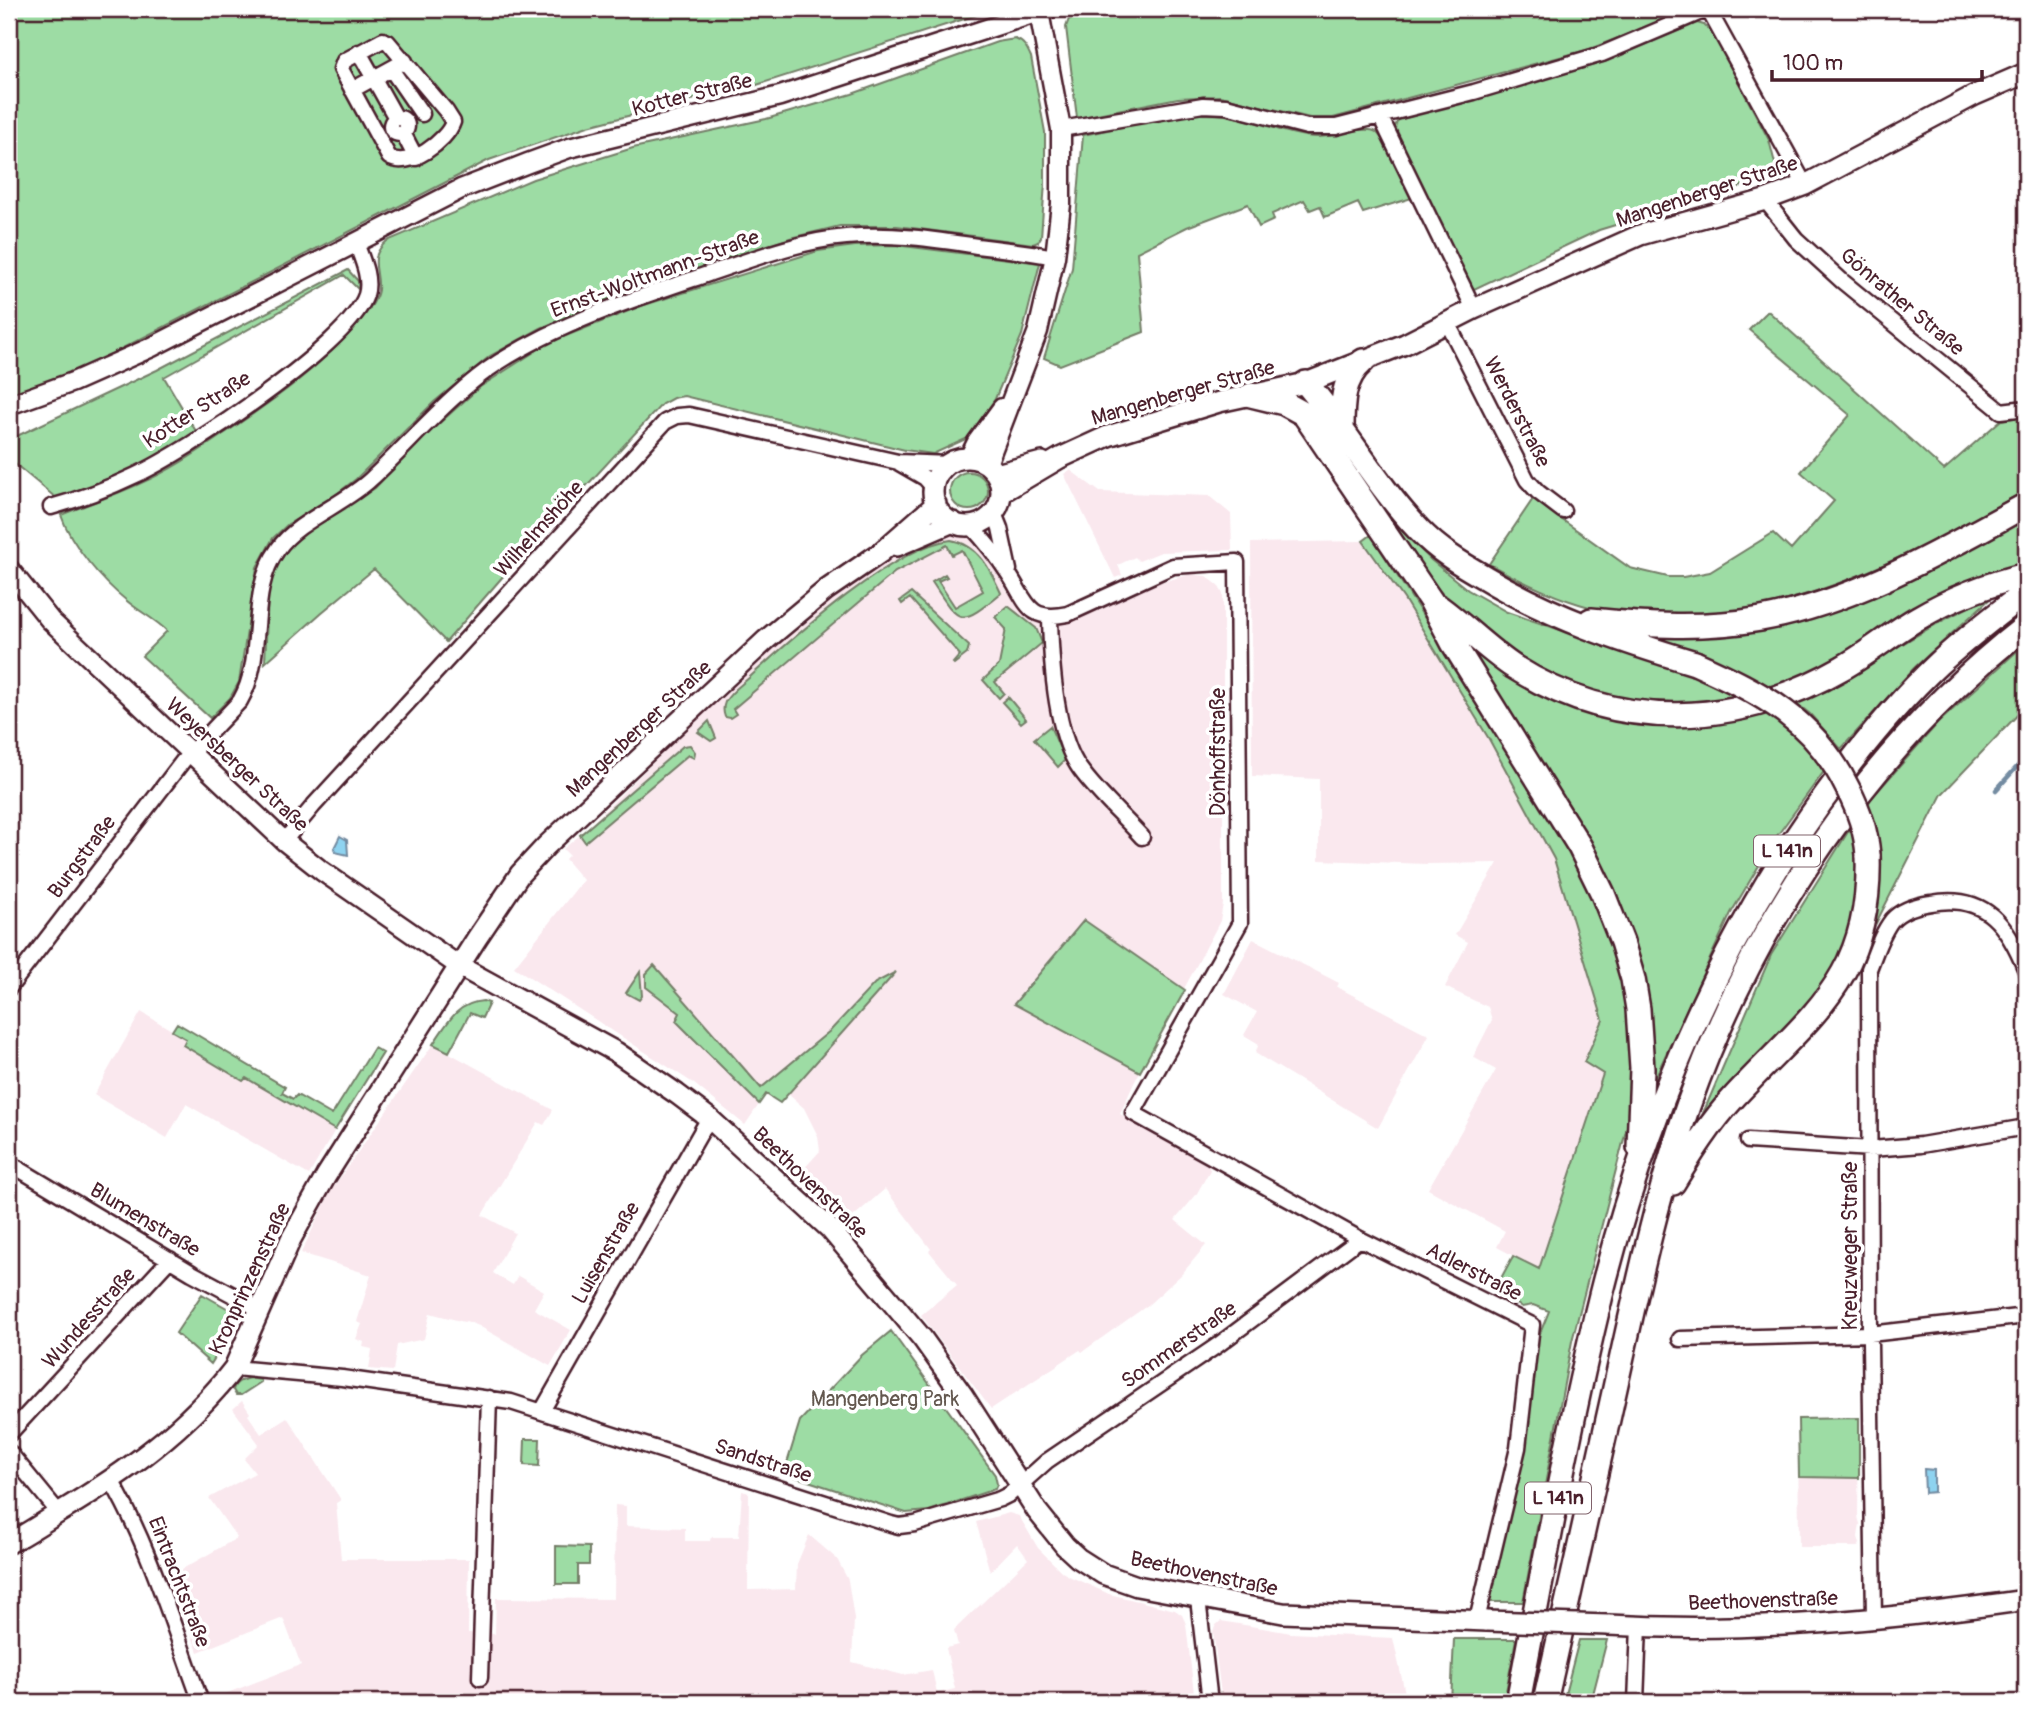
<svg xmlns="http://www.w3.org/2000/svg" width="2035" height="1711" viewBox="0 0 2035 1711" font-family="Pangolin,sans-serif">
	<style>
		.built { fill: #fae8ee }
		.green { fill: #9ddca4; stroke: #747e68; stroke-width: 2 }
		.water { fill: #8ed3f0; stroke: #738ba1; stroke-width: 2 }
		.lines { fill: none; stroke-linecap: round; stroke-linejoin: round }
		.stream { stroke: #738ba1; stroke-width: 4.5 }
		.minor-casing { stroke: #4a1f2b; stroke-width: 19 }
		.tertiary-casing { stroke: #4a1f2b; stroke-width: 23 }
		.secondary-casing { stroke: #4a1f2b; stroke-width: 24 }
		.trunk-casing { stroke: #4a1f2b; stroke-width: 28 }
		.minor { stroke: #fff; stroke-width: 14 }
		.tertiary { stroke: #fff; stroke-width: 18 }
		.secondary { stroke: #fff; stroke-width: 19 }
		.trunk { stroke: #fff; stroke-width: 23 }
		.secondary-bridge-casing { stroke: #4a1f2b; stroke-width: 24; stroke-linecap: butt }
		.trunk-bridge-casing { stroke: #4a1f2b; stroke-width: 28; stroke-linecap: butt }
		.secondary-bridge { stroke: #fff; stroke-width: 19 }
		.trunk-bridge { stroke: #fff; stroke-width: 23 }
		.labels { text-anchor: middle; dominant-baseline: central; stroke-width: 7; stroke-linejoin: round; paint-order: stroke }
		.shield { fill: #fff; stroke: #80626b; stroke-width: 2 }
		.shield-label { font-size: 19px; font-weight: bold; fill: #4a1f2b }
		.street-label { font-size: 21px; fill: #4a1f2b; stroke: #fff }
		.park-label { font-size: 21px; fill: #63584f; stroke: #fff }
	</style>
	<rect width="100%" height="100%" fill="#fff"/>
	<filter id="ink" filterUnits="userSpaceOnUse"><feTurbulence type="fractalNoise" baseFrequency=".0143" numOctaves="2"/><feDisplacementMap in="SourceGraphic" scale="14" xChannelSelector="R" yChannelSelector="G"/><feConvolveMatrix kernelMatrix="1 2 1 2 8 2 1 2 1" color-interpolation-filters="sRGB"/></filter>
	<g filter="url(#ink)">
		<path class="built" d="M 1070,470 L 1100,492 L 1209,496 L 1231,514 L 1232,550 L 1161,552 L 1139,561 L 1135,557 L 1118,565 L 1122,575 L 1115,578 L 1064,474 Z
			M 949,529 L 967,532 L 983,547 L 1006,589 L 1021,610 L 1041,622 L 1066,622 L 1158,583 L 1191,574 L 1206,576 L 1218,585 L 1223,594 L 1223,904 L 1220,921 L 1134,1083 L 1120,1114 L 1208,1164 L 1210,1170 L 1196,1195 L 1175,1220 L 1206,1245 L 1181,1275 L 1148,1305 L 1082,1352 L 1080,1350 L 991,1409 L 921,1315 L 957,1285 L 929,1251 L 931,1249 L 885,1189 L 847,1222 L 800,1173 L 820,1151 L 818,1136 L 804,1108 L 788,1094 L 780,1103 L 766,1094 L 745,1125 L 693,1083 L 514,967 L 583,880 L 565,859 L 569,855 L 563,849 L 580,835 L 748,669 L 828,600 L 885,562 Z
			M 1363,541 L 1404,599 L 1489,739 L 1554,859 L 1603,1020 L 1584,1062 L 1603,1074 L 1539,1269 L 1497,1247 L 1505,1231 L 1428,1189 L 1496,1070 L 1473,1057 L 1492,1020 L 1488,1007 L 1445,987 L 1468,942 L 1455,935 L 1498,863 L 1427,864 L 1319,860 L 1319,779 L 1252,776 L 1251,543 Z
			M 1253,939 L 1339,983 L 1337,987 L 1429,1035 L 1378,1128 L 1255,1053 L 1259,1044 L 1244,1035 L 1257,1012 L 1224,994 Z
			M 141,1012 L 187,1039 L 183,1046 L 243,1080 L 245,1077 L 335,1130 L 309,1175 L 186,1104 L 167,1138 L 94,1095 Z
			M 433,1044 L 553,1110 L 544,1125 L 538,1122 L 482,1215 L 515,1233 L 493,1273 L 513,1285 L 518,1276 L 544,1291 L 534,1309 L 571,1330 L 550,1366 L 479,1326 L 466,1321 L 464,1322 L 430,1313 L 424,1339 L 397,1345 L 393,1371 L 369,1369 L 372,1349 L 363,1347 L 364,1342 L 356,1339 L 362,1324 L 357,1322 L 371,1275 L 301,1253 L 331,1191 Z
			M 242,1401 L 250,1413 L 248,1415 L 261,1434 L 287,1417 L 332,1486 L 341,1500 L 336,1503 L 341,1559 L 469,1559 L 468,1633 L 495,1634 L 496,1598 L 614,1599 L 615,1505 L 626,1506 L 626,1526 L 685,1528 L 685,1541 L 710,1541 L 711,1537 L 739,1537 L 742,1491 L 749,1493 L 748,1590 L 796,1589 L 797,1564 L 809,1535 L 837,1559 L 848,1580 L 854,1619 L 852,1662 L 903,1675 L 932,1670 L 937,1693 L 955,1689 L 946,1648 L 958,1645 L 954,1630 L 1028,1559 L 1017,1544 L 990,1572 L 976,1522 L 1009,1513 L 1019,1516 L 1038,1548 L 1062,1572 L 1071,1577 L 1109,1594 L 1175,1610 L 1182,1615 L 1186,1624 L 1195,1702 L 215,1702 L 214,1698 L 301,1665 L 283,1618 L 198,1652 L 170,1576 L 237,1538 L 209,1498 L 255,1473 L 244,1459 L 259,1444 L 233,1409 Z
			M 1859,1418 L 1858,1517 L 1860,1524 L 1858,1537 L 1860,1544 L 1858,1547 L 1799,1547 L 1798,1419 Z
			M 1221,1621 L 1291,1633 L 1393,1638 L 1407,1702 L 1222,1702 L 1213,1631 L 1216,1625 Z"/>
		<path class="green" d="M 9,9 L 996,9 L 744,89 L 723,92 L 588,126 L 489,160 L 78,371 L 9,395 Z
			M 1092,9 L 1683,9 L 1681,13 L 1590,49 L 1333,118 L 1310,118 L 1220,96 L 1178,98 L 1077,118 L 1066,27 L 1069,19 Z
			M 1697,23 L 1704,25 L 1713,34 L 1769,140 L 1778,175 L 1599,230 L 1472,290 L 1394,129 L 1398,120 L 1605,62 Z
			M 1015,39 C 1024,42 1027,48 1031,57 L 1045,132 L 1045,183 L 1041,237 L 1038,242 L 1033,244 L 897,226 L 840,226 L 790,238 L 584,310 L 541,328 L 490,356 L 434,402 L 356,479 L 322,505 L 288,524 L 273,538 L 257,567 L 239,682 L 230,698 L 210,718 L 142,656 L 167,631 C 155,619 140,612 127,601 C 102,581 71,545 61,515 C 88,504 115,495 141,483 C 172,470 200,450 228,431 C 274,400 323,365 359,322 C 367,313 376,302 378,290 C 380,270 367,258 387,241 L 533,179 L 633,148 L 766,119 L 852,94 L 997,42 Z
			M 1185,114 C 1204,114 1222,113 1239,118 C 1266,124 1290,136 1318,137 C 1332,137 1366,125 1376,132 C 1387,140 1405,184 1412,198 L 1363,213 L 1358,203 L 1325,217 L 1320,206 L 1310,210 L 1304,200 L 1272,214 L 1274,220 L 1259,227 L 1248,204 L 1187,227 L 1137,252 L 1144,332 L 1060,365 L 1044,358 L 1072,268 L 1083,135 Z
			M 895,245 L 1040,263 L 1022,335 L 995,399 L 968,438 L 933,454 L 905,450 L 684,396 L 673,398 L 662,404 L 505,574 L 446,642 L 374,569 L 321,613 L 265,663 L 268,594 L 275,566 L 292,543 L 304,533 L 375,488 L 416,444 L 480,387 L 548,343 L 641,306 L 818,251 L 855,246 Z
			M 348,270 L 358,281 L 359,290 L 344,275 L 164,377 L 197,433 C 154,461 106,487 56,498 L 9,459 L 9,437 L 17,436 L 157,370 Z
			M 1768,311 L 1944,470 L 2001,420 L 2026,416 L 2026,490 C 1900,561 1762,637 1612,612 C 1569,605 1527,585 1489,564 L 1533,499 L 1630,568 L 1668,577 L 1683,577 L 1710,572 L 1773,533 L 1791,550 L 1834,501 L 1801,472 L 1850,415 L 1749,330 Z
			M950 491a19 19 0 1 1 38 0a19 19 0 1 1-38 0Z
			M 1353,481 L 1368,490 L 1401,530 L 1431,560 L 1468,590 L 1507,612 L 1690,674 L 1745,701 C 1711,706 1667,709 1633,703 C 1572,692 1512,665 1468,621 C 1425,579 1390,528 1353,481 Z
			M 2026,517 L 2026,564 L 2013,567 L 1878,636 L 1779,691 L 1721,663 L 1625,633 L 1720,634 Z
			M 1371,535 L 1570,843 L 1613,947 L 1634,1028 L 1629,1119 L 1572,1341 L 1523,1602 L 1490,1602 L 1522,1452 L 1537,1341 L 1549,1311 L 1533,1305 L 1522,1307 L 1494,1291 L 1513,1256 L 1539,1269 L 1603,1074 L 1584,1062 L 1603,1020 L 1554,859 L 1489,739 L 1404,599 L 1363,541 Z
			M 951,540 C 979,545 990,569 1001,593 C 960,627 960,625 932,582 L 945,574 L 947,577 L 938,581 L 955,607 L 983,591 L 962,550 L 952,555 L 947,545 L 895,572 L 733,709 L 736,714 L 730,718 L 725,717 C 723,712 723,707 725,702 C 731,691 744,683 752,675 C 795,636 895,546 951,540 Z
			M 911,593 L 969,646 L 967,654 L 954,664 L 953,663 L 960,655 L 910,598 L 902,604 L 900,601 Z
			M 1993,596 L 1914,668 L 1841,749 L 1810,714 L 1795,702 C 1864,673 1924,625 1993,596 Z
			M 1008,606 L 1036,628 L 1042,643 L 995,682 L 1004,693 L 999,698 L 983,680 L 999,665 L 1006,629 L 995,617 Z
			M 1464,639 L 1660,724 C 1697,725 1729,720 1766,712 L 1796,736 L 1825,770 L 1774,840 L 1731,913 L 1655,1078 L 1652,1078 L 1642,989 Z
			M 2026,643 L 2026,706 L 1942,794 L 1875,925 C 1880,880 1879,845 1868,802 L 1938,723 Z
			M 1008,697 L 1026,719 L 1021,723 L 1002,702 Z
			M 709,721 L 716,738 L 711,741 L 698,732 Z
			M 1050,726 L 1065,760 L 1058,767 L 1034,739 Z
			M 690,745 L 695,752 L 694,758 L 688,755 L 585,842 L 580,835 L 683,746 Z
			M 1851,827 L 1858,855 L 1856,912 L 1844,948 L 1828,982 L 1695,1132 L 1771,955 Z
			M 1084,920 L 1185,990 L 1140,1072 L 1014,1004 Z
			M 654,965 L 761,1088 L 831,1030 L 875,983 L 896,972 L 780,1103 L 766,1094 L 759,1104 L 676,1021 L 680,1013 L 646,987 L 646,974 Z
			M 640,972 L 642,996 L 639,1000 L 626,993 Z
			M 483,1001 L 489,1003 L 482,1018 L 470,1013 L 449,1052 L 433,1044 C 447,1024 456,1003 483,1001 Z
			M 177,1023 L 285,1087 L 282,1093 L 293,1099 L 297,1095 L 332,1115 L 374,1048 L 383,1053 L 335,1130 L 246,1078 L 243,1081 L 183,1045 L 186,1039 L 172,1031 Z
			M 202,1294 L 241,1316 L 211,1364 L 176,1333 Z
			M 891,1331 L 995,1475 L 997,1484 L 995,1489 L 929,1511 L 906,1513 L 784,1473 L 800,1421 L 862,1355 Z
			M 249,1378 L 261,1380 L 261,1382 L 241,1395 L 236,1395 L 233,1390 C 235,1382 242,1380 249,1378 Z
			M 1859,1418 L 1859,1478 L 1799,1477 L 1798,1419 Z
			M 525,1439 L 540,1439 L 539,1466 L 524,1465 Z
			M 556,1546 L 589,1547 L 589,1565 L 578,1565 L 578,1584 L 556,1584 Z
			M 1454,1639 L 1516,1639 L 1504,1702 L 1451,1702 Z
			M 1579,1640 L 1607,1640 L 1591,1702 L 1563,1702 Z"/>
		<path class="water" d="M 340,836 L 347,840 L 348,855 L 335,852 L 334,848 Z
			M 1924,1469 L 1934,1470 L 1934,1492 L 1925,1493 Z"/>
		<g class="lines">
			<path class="stream" d="M 1996,790 L 2026,757"/>
			<defs>
				<path id="minor" d="M 1708,9 L 1805,185
					M 383,40 L 388,42 L 446,111 L 453,122 C 447,141 408,170 389,157 L 341,69 L 344,61 Z
					M 359,52 L 396,118
					M 391,69 L 422,114
					M 352,90 L 405,61
					M 1380,116 L 1474,309
					M391 126a8 8 0 1 1 16 0a8 8 0 1 1-16 0Z
					M 1061,129 L 1203,105 L 1226,106 L 1307,127 L 1336,127 L 1474,92 L 1602,54 L 1708,9
					M 403,133 L 416,158
					M 1765,200 L 1796,239 L 1842,281 L 2001,411 L 2026,408
					M 1447,322 L 1527,480 L 1538,492 L 1563,511
					M 899,463 L 925,478 L 934,488
					M 51,507 C 80,499 109,488 136,475 C 186,452 349,345 366,295 C 371,278 362,259 356,243
					M 994,513 L 1000,528 L 1009,570
					M 971,526 C 984,540 997,556 1008,573 C 1027,601 1027,623 1068,614 L 1173,566 L 1237,562 L 1240,923 L 1133,1113 L 1360,1239 L 1532,1325 L 1518,1448 L 1477,1620
					M 1050,618 C 1051,660 1055,735 1080,769 C 1098,794 1122,815 1142,837
					M 284,841 L 314,805 L 665,422 L 677,416 L 689,415 L 898,462 L 949,464
					M 9,988 L 183,761 L 240,701 C 267,655 246,593 278,549 C 297,521 345,504 371,479 C 412,441 452,392 499,362 C 564,321 637,298 708,274 C 752,259 799,241 846,237 C 890,233 933,239 977,246 C 1003,249 1030,252 1055,257
					M 1748,1141 L 1871,1149 L 1921,1145 L 2026,1127
					M 9,1163 L 192,1273 L 261,1310
					M 1680,1339 L 1870,1334 L 2026,1316
					M 234,1368 L 342,1378 L 511,1402 L 891,1524 L 899,1526 L 915,1524 L 1000,1499 L 1010,1494 L 1047,1461 L 1218,1345 L 1360,1239
					M 542,1411 L 709,1118
					M 9,1434 L 170,1259
					M 9,1452 L 59,1513
					M 111,1480 C 151,1549 173,1627 201,1702
					M 1198,1599 L 1210,1702
					M 1874,1618 L 1870,1344 L 1869,969 C 1876,952 1881,934 1892,920 C 1902,909 1918,905 1931,903 C 1986,893 2008,926 2026,971
					M 480,1678 L 489,1398
					M 1636,1702 L 1639,1626"/>
				<path id="tertiary" d="M 9,405 L 73,382 L 152,347 L 461,189 L 528,163 L 569,148 L 780,96 L 1048,9
					M 969,458 L 977,442 L 1002,408
					M 987,464 L 1038,331 L 1055,257 L 1061,204 L 1061,129 L 1039,12
					M 9,569 L 50,620 L 284,841 L 322,871 L 459,966"/>
				<path id="secondary" d="M933 492a34 34 0 1 1 68 0a34 34 0 1 1-68 0Z
					M 996,474 L 1042,462
					M 1001,493 L 1060,458 L 1108,436 L 1219,402 L 1306,383 L 1405,344 L 1474,309 L 1640,235 L 1765,200 L 1805,185 L 1975,95 L 2026,73
					M 897,546 L 953,522
					M 459,966 L 616,1052 L 677,1094 L 709,1118 L 830,1229 L 922,1338 L 962,1394 L 1037,1511 L 1065,1546 L 1078,1558 L 1103,1574 L 1137,1586 L 1283,1613 L 1487,1621
					M 9,1543 C 26,1534 43,1523 60,1512 C 125,1473 187,1429 234,1368 L 291,1239 L 326,1176 L 477,938 L 520,874 L 546,846 L 766,640 L 826,590 L 880,553 L 936,504
					M 1608,1625 C 1748,1633 1888,1620 2026,1600"/>
				<path id="trunk" d="M 1306,383 C 1346,430 1376,485 1419,530 C 1438,550 1461,564 1484,577 C 1550,617 1622,641 1695,663
					M 1251,395 L 1284,403 L 1304,414 L 1431,601 L 1453,643 L 1580,847 L 1603,894 L 1622,942 L 1633,979 L 1638,1009 L 1642,1068 L 1639,1147
					M 1342,430 C 1342,404 1342,379 1363,361
					M 1439,607 C 1465,626 1487,649 1514,667 C 1618,733 1737,728 1842,668 C 1869,653 1892,633 1918,618 C 1952,598 1988,584 2026,575
					M 1591,620 C 1648,626 1705,629 1761,619 C 1856,602 1943,550 2026,505
					M 1673,1183 C 1692,1152 1710,1123 1735,1096 C 1811,1014 1872,979 1868,855
					M 1518,1702 C 1544,1567 1568,1429 1601,1295 C 1648,1108 1725,926 1843,772 C 1872,734 1903,697 1938,664 C 1966,638 1996,615 2026,592
					M 1545,1702 C 1569,1598 1592,1493 1615,1388 C 1636,1294 1656,1197 1688,1106 C 1754,920 1870,748 2026,626"/>
			</defs>
			<use href="#minor" class="minor-casing"/>
			<use href="#tertiary" class="tertiary-casing"/>
			<use href="#secondary" class="secondary-casing"/>
			<use href="#trunk" class="trunk-casing"/>
			<use href="#minor" class="minor"/>
			<use href="#tertiary" class="tertiary"/>
			<use href="#secondary" class="secondary"/>
			<use href="#trunk" class="trunk"/>
			<defs>
				<path id="secondary-bridge" d="M 1487,1621 L 1608,1625"/>
				<path id="trunk-bridge" d="M 1695,663 C 1762,693 1815,720 1848,789 C 1859,811 1866,830 1868,855"/>
			</defs>
			<use href="#secondary-bridge" class="secondary-bridge-casing"/>
			<use href="#trunk-bridge" class="trunk-bridge-casing"/>
			<use href="#secondary-bridge" class="secondary-bridge"/>
			<use href="#trunk-bridge" class="trunk-bridge"/>
		</g>
	</g>
	<g class="labels">
		<g class="shield">
			<rect x="1754" y="835.5" width="66" height="31" rx="5"/>
			<rect x="1525" y="1482.5" width="66" height="31" rx="5"/>
		</g>
		<g class="shield-label">
			<text x="1787" y="851">L 141n</text>
			<text x="1558" y="1498">L 141n</text>
		</g>
		<g class="street-label">
			<text transform="translate(692 95) rotate(-14)">Kotter Straße</text>
			<text transform="translate(1707 192) rotate(-18)">Mangenberger Straße</text>
			<text transform="translate(655 274) rotate(-20)">Ernst-Woltmann-Straße</text>
			<text transform="translate(1902 302) rotate(40)">Gönrather Straße</text>
			<text transform="translate(1183 393) rotate(-16)">Mangenberger Straße</text>
			<text transform="translate(197 410) rotate(-33)">Kotter Straße</text>
			<text transform="translate(1517 412) rotate(63)">Werderstraße</text>
			<text transform="translate(539 529) rotate(-48)">Wilhelmshöhe</text>
			<text transform="translate(639 729) rotate(-43)">Mangenberger Straße</text>
			<text transform="translate(1218 752) rotate(-90)">Dönhoffstraße</text>
			<text transform="translate(237 765) rotate(43)">Weyersberger Straße</text>
			<text transform="translate(82 857) rotate(-53)">Burgstraße</text>
			<text transform="translate(810 1183) rotate(44)">Beethovenstraße</text>
			<text transform="translate(145 1220) rotate(31)">Blumenstraße</text>
			<text transform="translate(1850 1246) rotate(-90)">Kreuzweger Straße</text>
			<text transform="translate(606 1253) rotate(-60)">Luisenstraße</text>
			<text transform="translate(1474 1272) rotate(27)">Adlerstraße</text>
			<text transform="translate(250 1279) rotate(-65)">Kronprinzenstraße</text>
			<text transform="translate(89 1318) rotate(-48)">Wundesstraße</text>
			<text transform="translate(1179 1345) rotate(-35)">Sommerstraße</text>
			<text transform="translate(763 1461) rotate(18)">Sandstraße</text>
			<text transform="translate(1204 1574) rotate(12)">Beethovenstraße</text>
			<text transform="translate(179 1582) rotate(69)">Eintrachtstraße</text>
			<text transform="translate(1763 1601) rotate(-2)">Beethovenstraße</text>
		</g>
		<g class="park-label">
			<text x="885" y="1399">Mangenberg Park</text>
		</g>
	</g>
	<rect width="2035" height="1711" fill="none" stroke="#fff" stroke-width="35"/>
	<rect x="18" y="18" width="2000" height="1676" fill="none" stroke="#4a1f2b" stroke-width="2.5" filter="url(#ink)"/>
	<path d="M1772 70v10h210v-10" fill="none" stroke="#4a1f2b" stroke-width="3.5"/>
	<text x="1783" y="70" font-size="21" fill="#4a1f2b" stroke="#ffffff" stroke-width="5" paint-order="stroke">100 m</text>
</svg>
